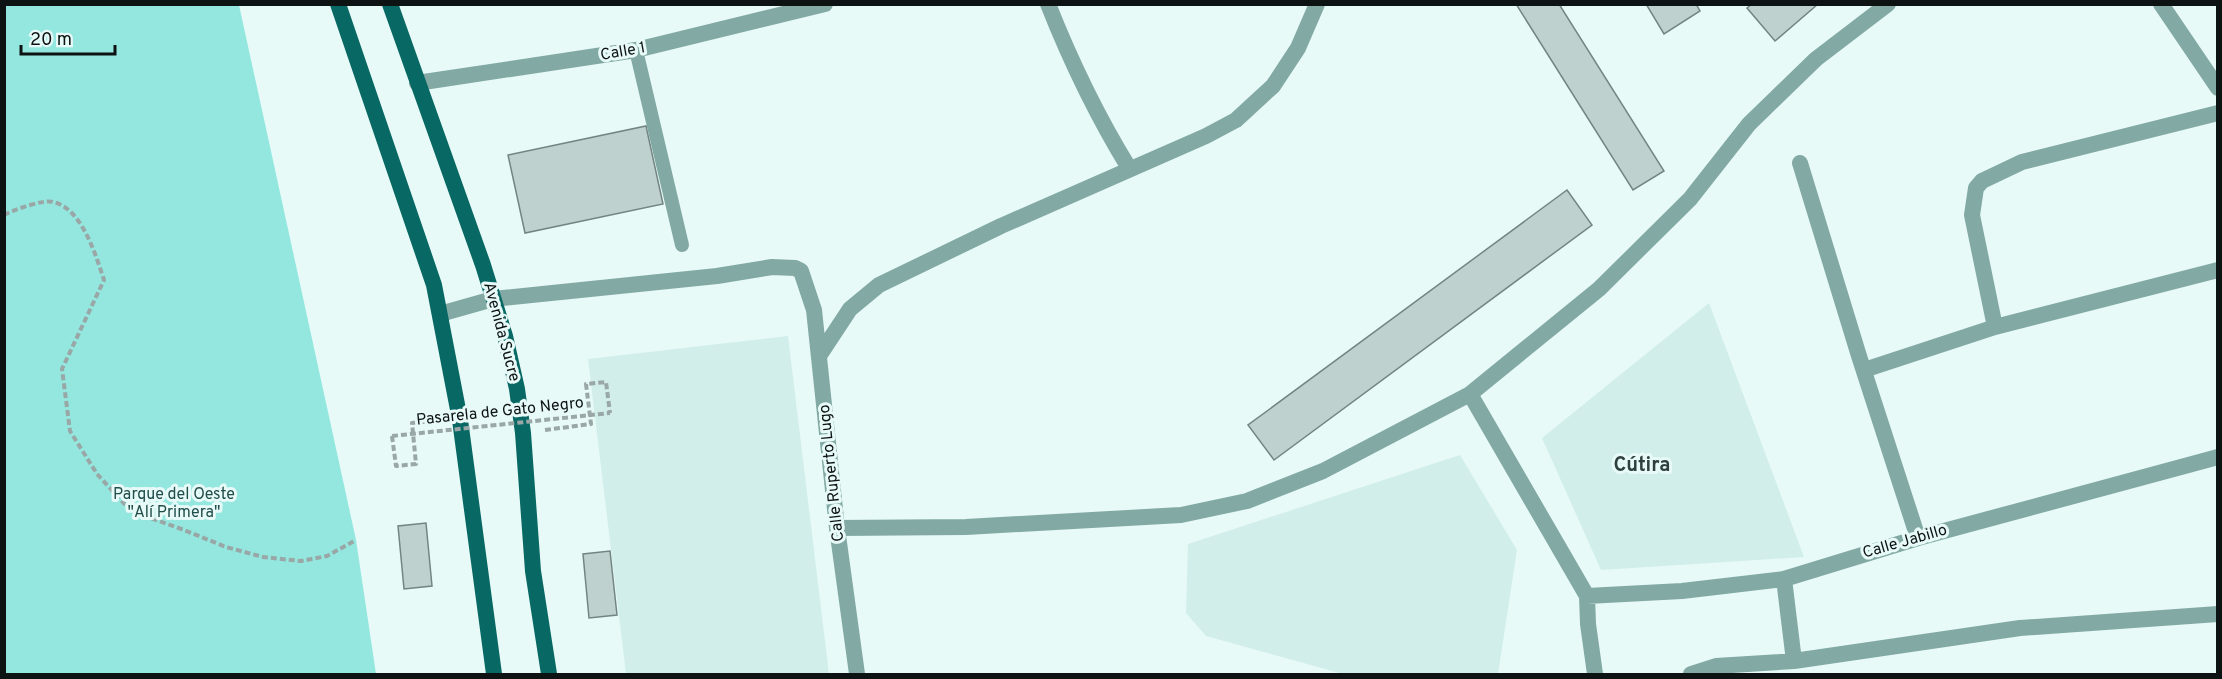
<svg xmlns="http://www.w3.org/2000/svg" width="2222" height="679" viewBox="0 0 2222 679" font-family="Overpass,sans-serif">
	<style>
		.built { fill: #d1eeeb }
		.green { fill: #93e7df }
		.building { fill: #bed1cf; stroke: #738583; stroke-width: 1.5 }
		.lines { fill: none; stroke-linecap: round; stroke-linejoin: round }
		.path { stroke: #99a7a6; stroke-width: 4; stroke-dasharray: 6 3; stroke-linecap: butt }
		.service { stroke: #83a9a5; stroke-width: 14 }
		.minor { stroke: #83a9a5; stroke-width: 16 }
		.primary { stroke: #086863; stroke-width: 16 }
		.path-bridge { stroke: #99a7a6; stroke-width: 4; stroke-dasharray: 6 3; stroke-linecap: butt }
		.labels { text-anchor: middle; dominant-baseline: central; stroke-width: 6; stroke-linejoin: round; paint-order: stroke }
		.street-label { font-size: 16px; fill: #0d1313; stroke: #e7faf8 }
		.park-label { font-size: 16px; fill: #214d4a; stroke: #e7faf8 }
		.quarter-label { font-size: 20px; font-weight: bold; fill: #30403e; stroke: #e7faf8 }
	</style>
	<rect width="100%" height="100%" fill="#e7faf8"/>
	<path class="built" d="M 1709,303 L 1804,557 L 1601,570 L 1542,438 Z
		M 788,336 L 829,674 L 626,674 L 588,359 Z
		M 1460,455 L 1517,550 L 1498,674 L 1343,674 L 1206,636 L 1186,613 L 1188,544 Z"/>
	<path class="green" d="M 4,5 L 239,5 L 356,540 L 376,674 L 5,674 Z"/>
	<path class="building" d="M 1516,4 L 1559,4 L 1664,171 L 1633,190 Z
		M 1646,4 L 1696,4 L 1700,11 L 1664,34 Z
		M 1752,4 L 1818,4 L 1775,41 L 1747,8 Z
		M 646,126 L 663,204 L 525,233 L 508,155 Z
		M 1567,190 L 1592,225 L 1274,460 L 1248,425 Z
		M 426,523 L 432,586 L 404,589 L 398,526 Z
		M 610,551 L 617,615 L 589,618 L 583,554 Z"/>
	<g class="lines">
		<path class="path" d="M 4,215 C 14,210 43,199 53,202 C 82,208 96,256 104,280 L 62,369 L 70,431 L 97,474 L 131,511 L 184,530 L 226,547 L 263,557 L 301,561 L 327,556 L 356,540
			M 545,430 L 591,424 L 586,384 L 606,382 L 610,413
			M 392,436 L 396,466 L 416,464 L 412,423 L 435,421"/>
		<path class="service" d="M 636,50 L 682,245"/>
		<path class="minor" d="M 1048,4 C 1071,62 1097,116 1129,168
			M 2161,4 L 2218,88
			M 417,83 L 636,50 L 825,4
			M 1800,163 L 1859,356 L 1918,538
			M 440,314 L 493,299 L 717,276 L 772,267 L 795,268 L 801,271 L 814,310 L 837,528 L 857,674
			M 1995,327 L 1972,215 L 1976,188 L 1982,181 L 2022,162 L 2218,113
			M 819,356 L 850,309 L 879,285 L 1001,226 L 1206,136 L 1236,120 L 1273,86 L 1298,48 L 1317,4
			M 1864,370 L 1995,327 L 2218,270
			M 1470,394 L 1587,596 L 1588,624 L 1595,674
			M 837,528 L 966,527 L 1181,515 L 1247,501 L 1323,471 L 1470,394 L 1599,289 L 1690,199 L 1749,124 L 1816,59 L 1888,4
			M 1784,579 L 1794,661
			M 1587,596 L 1682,591 L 1784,579 L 1918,538 L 2218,457
			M 1691,674 L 1716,666 L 1794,661 L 2020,628 L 2218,614"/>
		<path class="primary" d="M 338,4 L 434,285 L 460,420 L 494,674
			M 390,4 L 483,265 L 505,336 L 517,389 L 523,433 L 533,571 L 549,674"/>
		<path class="path-bridge" d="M 392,436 L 610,413"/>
	</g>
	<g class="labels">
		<g class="street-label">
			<text transform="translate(623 52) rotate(-10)">Calle 1</text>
			<text transform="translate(501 332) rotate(75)">Avenida Sucre</text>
			<text transform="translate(500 412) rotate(-6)">Pasarela de Gato Negro</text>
			<text transform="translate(832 473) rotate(-96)">Calle Ruperto Lugo</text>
			<text transform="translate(1905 542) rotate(-16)">Calle Jabillo</text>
		</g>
		<g class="park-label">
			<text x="174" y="495">Parque del Oeste<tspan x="174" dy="18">"Alí Primera"</tspan></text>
		</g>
		<g class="quarter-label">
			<text x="1642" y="466">Cútira</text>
		</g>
	</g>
	<rect width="2222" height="679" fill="none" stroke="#0d1313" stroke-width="12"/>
	<path d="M21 45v9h94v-9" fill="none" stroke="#0d1313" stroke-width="3"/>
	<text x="30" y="45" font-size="18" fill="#0d1313" stroke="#e7faf8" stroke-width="4.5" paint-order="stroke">20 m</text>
</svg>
